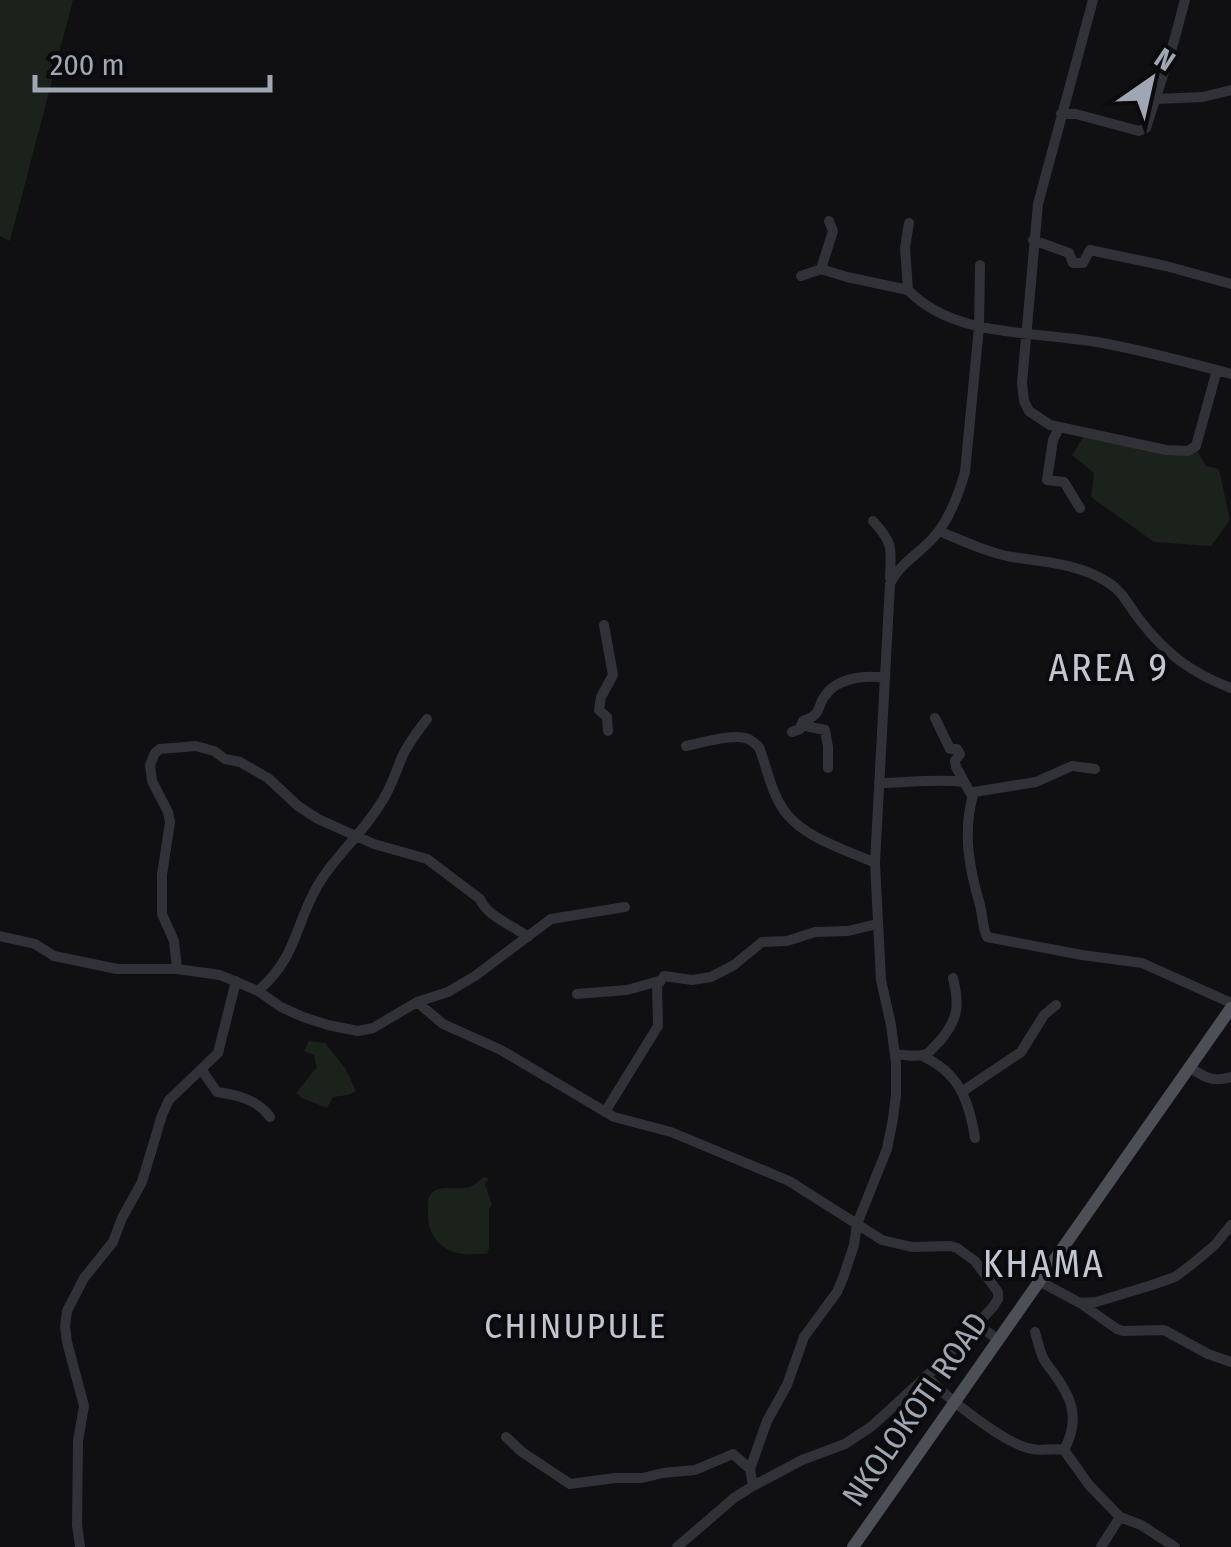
<svg xmlns="http://www.w3.org/2000/svg" width="1231" height="1547" viewBox="0 0 1231 1547" font-family="'Fira Sans Condensed',sans-serif">
	<style>
		.green { fill: #1a221b }
		.lines { fill: none; stroke-linecap: round; stroke-linejoin: round }
		.minor { stroke: #313237; stroke-width: 10 }
		.major { stroke: #4d4f57; stroke-width: 12 }
		.labels { text-anchor: middle; dominant-baseline: central; stroke-width: 8; stroke-linejoin: round; paint-order: stroke }
		.street-label { font-size: 32px; fill: #a0a7b4; stroke: #0b0b0d }
		.neighbourhood-label { font-size: 35px; letter-spacing: 2.5px; fill: #c1c6d0; stroke: #0b0b0d }
		.quarter-label { font-size: 38px; letter-spacing: 2.5px; fill: #c1c6d0; stroke: #0b0b0d }
	</style>
	<rect width="100%" height="100%" fill="#101012"/>
	<path class="green" d="M 0,0 L 73,0 L 10,241 L 0,236 Z
		M 1084,436 L 1197,451 L 1206,466 L 1219,469 L 1230,520 L 1211,546 L 1154,542 L 1091,497 L 1094,473 L 1072,455 Z
		M 309,1041 L 325,1043 L 345,1068 L 356,1091 L 348,1095 L 333,1097 L 327,1108 L 302,1098 L 296,1093 L 317,1067 L 314,1055 L 304,1051 Z
		M 484,1177 L 489,1179 L 485,1184 L 492,1205 L 489,1209 L 489,1248 L 487,1254 C 479,1253 471,1255 463,1254 C 443,1252 429,1237 428,1217 C 428,1209 426,1199 432,1193 C 441,1183 459,1192 471,1186 C 476,1184 479,1180 484,1177 Z"/>
	<g class="lines">
		<path class="minor" d="M 1093,0 L 1038,204 L 1022,383 L 1024,401 L 1029,411 L 1050,425 L 1166,450 L 1188,451 L 1196,446 L 1217,370
			M 1156,99 L 1203,97 L 1231,90
			M 1061,114 L 1076,114 L 1139,131 L 1146,128 L 1174,41 L 1185,0
			M 909,223 L 905,248 L 908,290 C 954,338 1035,331 1097,342 C 1142,350 1187,362 1231,374
			M 1033,240 L 1069,253 L 1073,263 L 1083,263 L 1090,250 L 1166,266 L 1231,284
			M 821,269 L 847,277 L 908,290
			M 801,276 L 821,269 L 833,231 L 829,221
			M 1059,428 L 1053,440 L 1047,480 L 1064,482 L 1080,508
			M 873,521 C 894,544 891,548 890,578
			M 939,531 C 963,541 986,552 1012,557 C 1046,562 1080,564 1109,583 C 1123,592 1129,606 1139,619 C 1165,653 1191,673 1231,688
			M 604,625 L 613,675 L 601,697 L 599,710 L 607,717 L 608,731
			M 935,718 L 950,749 L 957,749 L 960,754 L 955,761 L 956,767 L 972,796
			M 801,725 L 825,730 L 828,747 L 828,768
			M 792,732 L 800,729 L 803,721 C 822,714 816,710 824,697 C 837,677 865,675 885,678
			M 686,746 C 701,743 730,734 745,738 C 751,739 754,743 759,747 C 767,768 772,796 786,813 C 806,839 847,850 875,863
			M 1095,769 L 1072,766 L 1036,782 L 974,792 C 962,830 969,868 980,905 C 983,916 982,927 987,937 L 1082,955 L 1142,963 L 1231,1003
			M 879,783 C 908,783 936,778 964,782
			M 0,936 L 35,944 L 54,956 L 117,969 L 177,969 L 220,975 L 258,991 L 281,1007 L 303,1017 L 328,1025 L 358,1031 L 373,1028 L 417,1002 L 448,992 L 475,976 L 551,919 L 625,907
			M 177,969 L 174,941 L 162,914 L 162,875 L 170,822 L 168,812 L 152,781 L 150,765 L 155,753 L 160,749 L 196,746 L 214,751 L 225,759 L 240,762 L 268,778 L 298,806 L 318,819 L 374,844 L 427,859 L 480,899 C 487,916 512,925 528,937
			M 258,991 C 298,956 294,926 318,885 C 335,856 361,835 379,806 C 390,791 395,774 402,757 C 408,743 418,731 427,719
			M 577,994 L 627,990 L 659,981
			M 417,1002 L 443,1024 L 501,1050 L 614,1117 L 671,1132 L 789,1181 L 882,1240 L 912,1247 L 950,1246 L 957,1248 L 975,1261 L 998,1292 L 998,1299 L 993,1307 L 942,1362 L 872,1426 L 845,1444 L 802,1460 L 753,1486 L 734,1498 L 677,1547
			M 895,1054 C 905,1055 919,1058 928,1053 C 930,1052 938,1042 940,1041 C 958,1019 960,1006 953,978
			M 922,1056 C 959,1072 969,1101 975,1138
			M 1189,1067 C 1204,1077 1213,1083 1231,1077
			M 201,1069 L 217,1092 C 238,1095 258,1100 270,1117
			M 963,1091 L 1021,1052 L 1044,1015 L 1056,1005
			M 605,1112 L 658,1026 L 657,986 L 664,976 L 692,980 L 711,977 L 734,965 L 762,942 L 787,941 L 815,932 L 848,931 L 877,924
			M 1039,1281 L 1080,1303 L 1096,1302 L 1149,1286 L 1175,1277 L 1191,1265 L 1215,1245 L 1231,1225
			M 1083,1305 L 1117,1329 L 1123,1331 L 1164,1330 L 1208,1354 L 1231,1362
			M 977,1324 L 997,1339
			M 1035,1332 C 1038,1341 1040,1355 1046,1363 C 1067,1391 1084,1413 1064,1450
			M 926,1376 C 946,1397 1004,1444 1032,1449 C 1042,1451 1053,1448 1064,1450 L 1089,1485 L 1120,1517 L 1141,1525 L 1175,1547
			M 506,1437 L 522,1452 L 570,1484 L 615,1478 L 642,1478 L 663,1473 L 695,1470 L 733,1454 L 750,1469
			M 753,1486 L 750,1469 L 767,1421 L 787,1385 L 804,1337 L 837,1292 L 843,1278 L 854,1245 L 857,1224 L 887,1149 L 893,1119 L 896,1094 L 896,1063 L 891,1025 L 881,980 L 875,863 L 890,584 C 899,564 920,553 934,537 C 949,520 959,493 965,472 L 979,327 L 980,265
			M 80,1547 L 77,1525 L 78,1441 L 84,1406 L 67,1342 L 65,1326 L 67,1311 L 84,1278 L 113,1242 L 122,1218 L 142,1182 L 162,1115 L 169,1100 L 218,1053 L 236,981
			M 1101,1547 L 1120,1517"/>
		<path class="major" d="M 853,1547 L 1231,1008"/>
	</g>
	<g class="labels">
		<g class="street-label">
			<text transform="translate(915 1409) rotate(-55)">NKOLOKOTI ROAD</text>
		</g>
		<g class="neighbourhood-label">
			<text x="576" y="1326">CHINUPULE</text>
		</g>
		<g class="quarter-label">
			<text x="1109" y="668">AREA 9</text>
			<text x="1044" y="1264">KHAMA</text>
		</g>
	</g>
	<g transform="translate(1151 80) rotate(34)" stroke="#0b0b0d" stroke-width="8" paint-order="stroke">
	<path d="M0-8L18 38L0 25L-18 38Z" fill="#a0a7b4"/>
	<text y="-15" font-size="28" font-weight="bold" text-anchor="middle" fill="#a0a7b4">N</text>
	</g>
	<path d="M35 75v15h235v-15" fill="none" stroke="#a0a7b4" stroke-width="5"/>
	<text x="50" y="75" font-size="30" fill="#a0a7b4" stroke="#0b0b0d" stroke-width="8" paint-order="stroke">200 m</text>
</svg>
